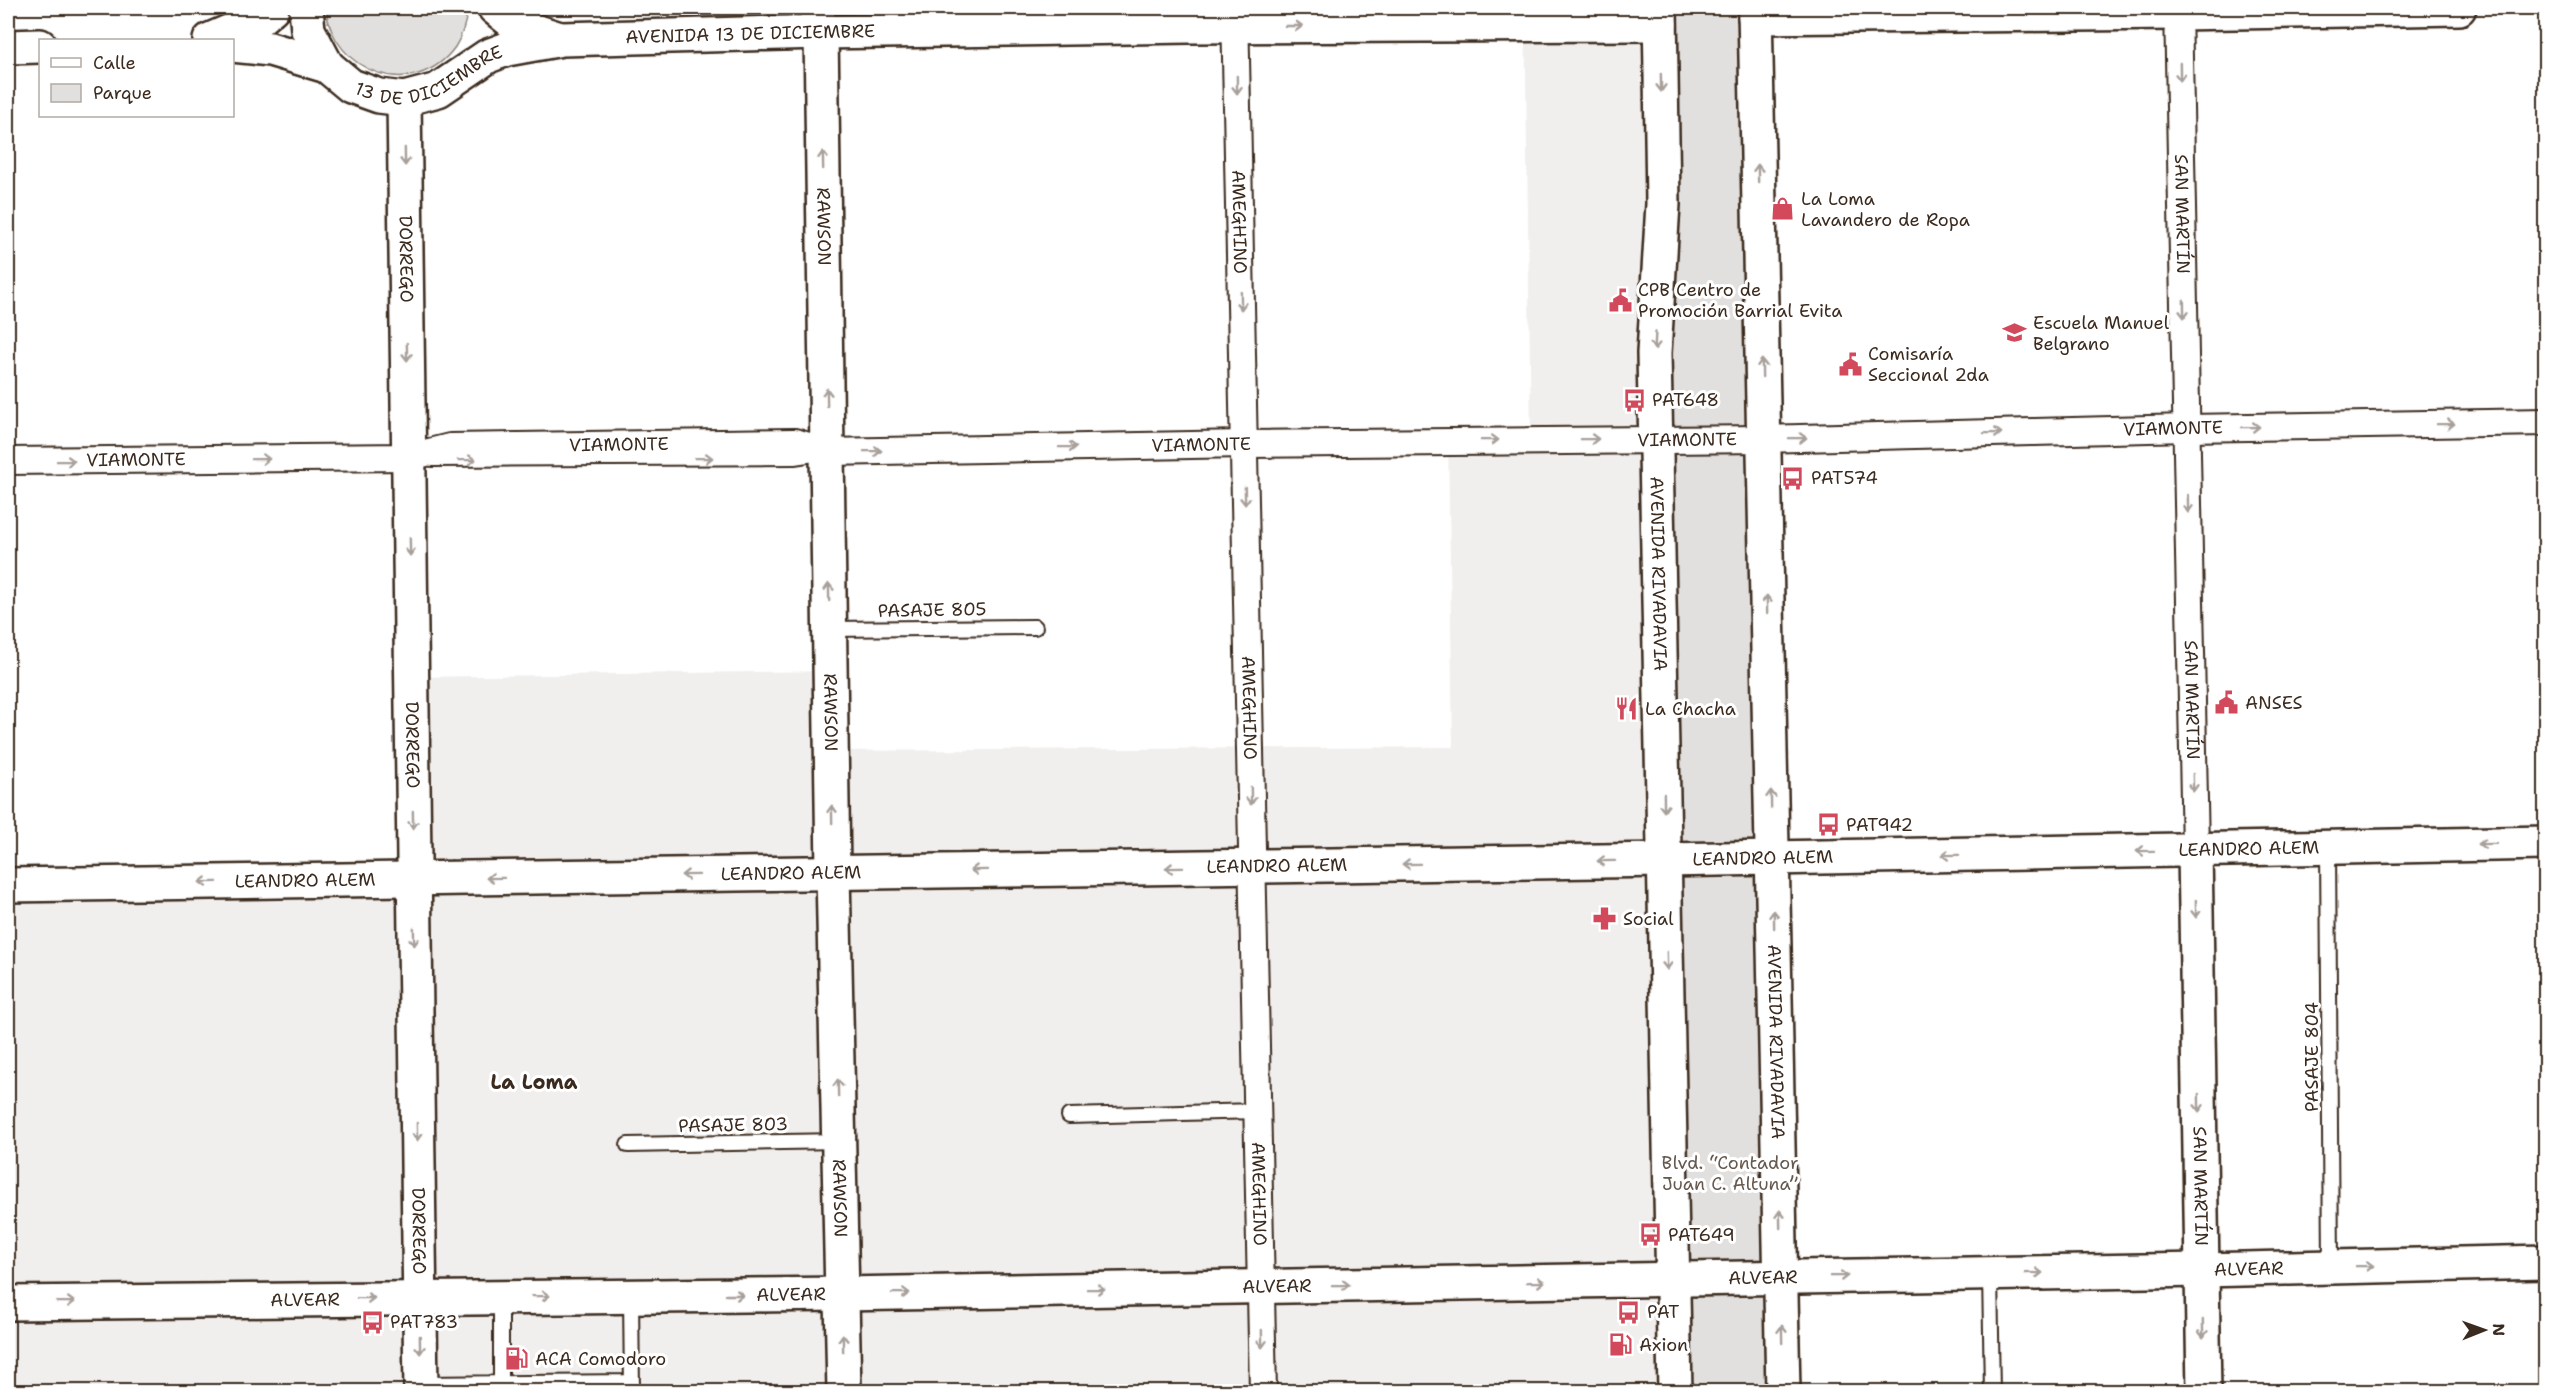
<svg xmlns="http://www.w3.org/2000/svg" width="2553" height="1399" viewBox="0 0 2553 1399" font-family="'Shantell Sans',sans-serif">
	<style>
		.built { fill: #f1efee }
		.green { fill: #e2e0de; stroke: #8e857e; stroke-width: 1.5 }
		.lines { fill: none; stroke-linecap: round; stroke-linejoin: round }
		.service-casing { stroke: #3b2a1e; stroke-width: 18 }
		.minor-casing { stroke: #3b2a1e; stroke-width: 30 }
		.tertiary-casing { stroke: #3b2a1e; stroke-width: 38 }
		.secondary-casing { stroke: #3b2a1e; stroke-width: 38 }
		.primary-casing { stroke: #3b2a1e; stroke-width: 38 }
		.service { stroke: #fff; stroke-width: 14 }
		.minor { stroke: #fff; stroke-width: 26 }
		.tertiary { stroke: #fff; stroke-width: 33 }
		.secondary { stroke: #fff; stroke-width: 33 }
		.primary { stroke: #fff; stroke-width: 33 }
		.oneway { stroke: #a79f9a }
		.labels { text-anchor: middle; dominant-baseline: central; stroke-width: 6; stroke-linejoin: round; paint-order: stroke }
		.street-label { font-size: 18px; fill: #3b2a1e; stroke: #fff }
		.poi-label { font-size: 18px; fill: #3b2a1e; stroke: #fff; text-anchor: start }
		.park-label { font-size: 18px; fill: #65584e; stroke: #fff }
		.neighbourhood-label { font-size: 20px; font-weight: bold; fill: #3b2a1e; stroke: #fff }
	</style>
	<rect width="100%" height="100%" fill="#fff"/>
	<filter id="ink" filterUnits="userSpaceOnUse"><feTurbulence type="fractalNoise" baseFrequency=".0167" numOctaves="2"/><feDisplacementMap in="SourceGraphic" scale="12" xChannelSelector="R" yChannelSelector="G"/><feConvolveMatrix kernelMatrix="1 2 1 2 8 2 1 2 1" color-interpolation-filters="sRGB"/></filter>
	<g filter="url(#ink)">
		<path class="built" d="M 1525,8 L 1660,8 L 1675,1391 L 8,1391 L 8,885 L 413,879 L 411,677 L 830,671 L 831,751 L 1453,747 L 1448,441 L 1531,439 Z"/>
		<path class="green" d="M 326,8 L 468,8 C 466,21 463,35 455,47 C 415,103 332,73 326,8 Z
			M 1660,8 L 1755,8 L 1783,1391 L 1675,1391 Z"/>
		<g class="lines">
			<defs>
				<path id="service" d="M 432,459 L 794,457 L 814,454
					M 829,629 L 1035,627
					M 2328,847 L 2331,1266
					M 1069,1116 L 1257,1111
					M 628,1145 L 840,1141
					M 1990,1274 L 1992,1392
					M 631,1295 L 632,1392
					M 501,1383 L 501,1298
					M 421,1384 L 632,1382"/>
				<g id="minor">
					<path id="s1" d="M 1235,8 L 1263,1392"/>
					<path id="s2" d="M 2178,8 L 2195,850"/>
					<path id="s3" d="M 8,461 L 409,457 L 450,447 L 795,442 L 828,452 L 1244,444 L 1764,439 L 2187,428 L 2546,422"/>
				</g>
				<g id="tertiary">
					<path id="s4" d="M 816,8 L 821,32 L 833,872 L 844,1392"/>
					<path d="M 1755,17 L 2178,13 L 2459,8"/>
					<path id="s5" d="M 404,99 L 421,1392"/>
					<path id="s6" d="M 2195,850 L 2204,1392"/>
				</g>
				<g id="secondary">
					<path d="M 306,8 L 308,30 L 327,66"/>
					<path d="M 495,8 L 516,25 L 557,38"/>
					<path d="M 210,40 L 259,19 L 272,8"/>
					<path id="s7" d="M 232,45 L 270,49 L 327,66 L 351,86 L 379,96 L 404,99 L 438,90 L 488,56 L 507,49 L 562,39 L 821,32 L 1191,26 L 1660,24"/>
					<path d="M 8,47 L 40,46"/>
					<path id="s8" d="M 8,885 L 1665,860 L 2546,843"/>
					<path id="s9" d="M 8,1303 L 842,1294 L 2202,1270 L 2546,1262"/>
				</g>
				<g id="primary">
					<path id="s10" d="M 1660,8 L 1663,204 L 1654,353 L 1675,1392"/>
					<path id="s11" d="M 1755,8 L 1783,1392"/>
				</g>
			</defs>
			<use href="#service" class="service-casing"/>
			<use href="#minor" class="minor-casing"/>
			<use href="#tertiary" class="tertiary-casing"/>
			<use href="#secondary" class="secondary-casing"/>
			<use href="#primary" class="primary-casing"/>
			<use href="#service" class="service"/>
			<use href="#minor" class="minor"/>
			<use href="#tertiary" class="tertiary"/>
			<use href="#secondary" class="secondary"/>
			<use href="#primary" class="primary"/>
		</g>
		<defs><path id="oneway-shaft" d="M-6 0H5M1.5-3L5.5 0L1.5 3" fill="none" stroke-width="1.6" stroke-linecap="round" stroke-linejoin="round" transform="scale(1.5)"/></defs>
		<g class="oneway">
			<use href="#oneway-shaft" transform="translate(1294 26)"/>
			<use href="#oneway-shaft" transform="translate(2180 72) rotate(89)"/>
			<use href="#oneway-shaft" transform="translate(1661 83) rotate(89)"/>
			<use href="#oneway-shaft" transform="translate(1237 85) rotate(89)"/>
			<use href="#oneway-shaft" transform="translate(405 157) rotate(89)"/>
			<use href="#oneway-shaft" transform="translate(823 160) rotate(-91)"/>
			<use href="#oneway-shaft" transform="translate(1758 173) rotate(-91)"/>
			<use href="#oneway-shaft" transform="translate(1241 301) rotate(89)"/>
			<use href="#oneway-shaft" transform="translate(2184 309) rotate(89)"/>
			<use href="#oneway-shaft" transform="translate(1655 341) rotate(93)"/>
			<use href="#oneway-shaft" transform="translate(407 352) rotate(89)"/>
			<use href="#oneway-shaft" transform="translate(1762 368) rotate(-91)"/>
			<use href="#oneway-shaft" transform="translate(827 397) rotate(-91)"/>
			<use href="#oneway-shaft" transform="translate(2446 424) rotate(-1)"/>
			<use href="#oneway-shaft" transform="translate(2251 427) rotate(-1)"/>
			<use href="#oneway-shaft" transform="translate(1993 433) rotate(-1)"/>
			<use href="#oneway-shaft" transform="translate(1798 438) rotate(-1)"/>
			<use href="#oneway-shaft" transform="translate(1590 439) rotate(-1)"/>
			<use href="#oneway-shaft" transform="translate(1490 440) rotate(-1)"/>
			<use href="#oneway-shaft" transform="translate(1068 447) rotate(-1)"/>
			<use href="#oneway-shaft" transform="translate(873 451) rotate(-1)"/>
			<use href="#oneway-shaft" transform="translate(704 458) rotate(-1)"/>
			<use href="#oneway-shaft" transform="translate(261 459) rotate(-1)"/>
			<use href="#oneway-shaft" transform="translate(467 460) rotate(-1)"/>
			<use href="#oneway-shaft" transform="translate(66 461) rotate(-1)"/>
			<use href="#oneway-shaft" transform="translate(1245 496) rotate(89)"/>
			<use href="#oneway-shaft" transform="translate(2188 504) rotate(89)"/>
			<use href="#oneway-shaft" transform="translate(410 547) rotate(89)"/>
			<use href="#oneway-shaft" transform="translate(829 592) rotate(-91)"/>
			<use href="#oneway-shaft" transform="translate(1767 604) rotate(-91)"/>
			<use href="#oneway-shaft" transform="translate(2193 783) rotate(89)"/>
			<use href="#oneway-shaft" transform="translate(1251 796) rotate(89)"/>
			<use href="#oneway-shaft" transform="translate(1771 799) rotate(-91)"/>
			<use href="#oneway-shaft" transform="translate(1664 803) rotate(89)"/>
			<use href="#oneway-shaft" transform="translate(832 814) rotate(-91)"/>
			<use href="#oneway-shaft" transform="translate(413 820) rotate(89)"/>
			<use href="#oneway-shaft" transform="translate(2487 844) rotate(179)"/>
			<use href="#oneway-shaft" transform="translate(2145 851) rotate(179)"/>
			<use href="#oneway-shaft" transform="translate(1950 855) rotate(179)"/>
			<use href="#oneway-shaft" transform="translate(1606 861) rotate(179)"/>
			<use href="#oneway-shaft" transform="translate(1411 864) rotate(179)"/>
			<use href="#oneway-shaft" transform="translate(1174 868) rotate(179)"/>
			<use href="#oneway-shaft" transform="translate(979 870) rotate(179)"/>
			<use href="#oneway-shaft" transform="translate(690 875) rotate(179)"/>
			<use href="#oneway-shaft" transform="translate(495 878) rotate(179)"/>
			<use href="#oneway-shaft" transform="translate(208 882) rotate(179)"/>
			<use href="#oneway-shaft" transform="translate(2196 909) rotate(89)"/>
			<use href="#oneway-shaft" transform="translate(1774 919) rotate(-91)"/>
			<use href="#oneway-shaft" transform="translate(414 937) rotate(89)"/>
			<use href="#oneway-shaft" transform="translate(1667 961) rotate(89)"/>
			<use href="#oneway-shaft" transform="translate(838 1088) rotate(-91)"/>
			<use href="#oneway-shaft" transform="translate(2199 1103) rotate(89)"/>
			<use href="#oneway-shaft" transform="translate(417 1132) rotate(89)"/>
			<use href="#oneway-shaft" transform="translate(1780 1219) rotate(-91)"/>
			<use href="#oneway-shaft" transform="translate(2365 1266) rotate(-1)"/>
			<use href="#oneway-shaft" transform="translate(2034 1273) rotate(-1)"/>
			<use href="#oneway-shaft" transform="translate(1839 1276) rotate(-1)"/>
			<use href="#oneway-shaft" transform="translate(1536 1282) rotate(-1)"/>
			<use href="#oneway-shaft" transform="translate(1341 1285) rotate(-1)"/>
			<use href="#oneway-shaft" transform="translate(1096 1289) rotate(-1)"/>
			<use href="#oneway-shaft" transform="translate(901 1293) rotate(-1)"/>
			<use href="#oneway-shaft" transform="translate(735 1295)"/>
			<use href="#oneway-shaft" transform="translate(541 1296) rotate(-1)"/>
			<use href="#oneway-shaft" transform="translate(366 1298) rotate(-1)"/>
			<use href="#oneway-shaft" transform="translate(66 1302) rotate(-1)"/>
			<use href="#oneway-shaft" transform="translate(2203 1329) rotate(89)"/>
			<use href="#oneway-shaft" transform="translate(1782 1334) rotate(-91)"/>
			<use href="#oneway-shaft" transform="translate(1262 1339) rotate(89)"/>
			<use href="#oneway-shaft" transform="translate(843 1343) rotate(-91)"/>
			<use href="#oneway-shaft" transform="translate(420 1345) rotate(89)"/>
		</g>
	</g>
	<defs>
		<symbol id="shop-bare" viewBox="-9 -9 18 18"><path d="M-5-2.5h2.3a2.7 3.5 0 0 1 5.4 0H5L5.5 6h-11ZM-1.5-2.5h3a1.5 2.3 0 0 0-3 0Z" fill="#d1495b" stroke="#fff" stroke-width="2.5" paint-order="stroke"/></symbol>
		<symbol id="civic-bare" viewBox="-9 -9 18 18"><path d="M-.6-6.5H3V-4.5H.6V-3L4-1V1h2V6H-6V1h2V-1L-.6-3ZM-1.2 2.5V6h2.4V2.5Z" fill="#d1495b" stroke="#fff" stroke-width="2.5" paint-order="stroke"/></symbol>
		<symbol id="school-bare" viewBox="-9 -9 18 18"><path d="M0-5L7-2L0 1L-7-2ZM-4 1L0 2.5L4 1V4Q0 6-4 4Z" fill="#d1495b" stroke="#fff" stroke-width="2.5" paint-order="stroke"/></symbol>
		<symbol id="bus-bare" viewBox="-9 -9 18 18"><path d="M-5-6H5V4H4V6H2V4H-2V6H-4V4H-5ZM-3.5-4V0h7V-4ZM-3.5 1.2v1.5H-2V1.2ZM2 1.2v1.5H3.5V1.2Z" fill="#d1495b" stroke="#fff" stroke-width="2.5" paint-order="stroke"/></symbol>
		<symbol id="restaurant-bare" viewBox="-9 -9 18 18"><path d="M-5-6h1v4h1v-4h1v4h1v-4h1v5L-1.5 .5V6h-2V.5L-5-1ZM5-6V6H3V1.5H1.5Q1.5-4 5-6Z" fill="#d1495b" stroke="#fff" stroke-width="2.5" paint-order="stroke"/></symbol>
		<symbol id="pharmacy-bare" viewBox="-9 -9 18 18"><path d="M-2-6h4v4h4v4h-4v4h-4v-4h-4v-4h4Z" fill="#d1495b" stroke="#fff" stroke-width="2.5" paint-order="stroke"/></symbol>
		<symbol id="fuel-bare" viewBox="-9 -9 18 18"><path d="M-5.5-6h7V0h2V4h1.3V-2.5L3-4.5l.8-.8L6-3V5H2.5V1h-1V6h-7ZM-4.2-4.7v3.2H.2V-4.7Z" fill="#d1495b" stroke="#fff" stroke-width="2.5" paint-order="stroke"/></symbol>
	</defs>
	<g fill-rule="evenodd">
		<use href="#shop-bare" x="1766" y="192" width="33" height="33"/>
		<use href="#civic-bare" x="1604" y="284" width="33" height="33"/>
		<use href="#school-bare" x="1998" y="316" width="33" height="33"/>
		<use href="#civic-bare" x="1834" y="348" width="33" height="33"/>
		<use href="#bus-bare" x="1618" y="384" width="33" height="33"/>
		<use href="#bus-bare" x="1776" y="462" width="33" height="33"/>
		<use href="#civic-bare" x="2210" y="686" width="33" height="33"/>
		<use href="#restaurant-bare" x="1610" y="692" width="33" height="33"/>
		<use href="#bus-bare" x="1812" y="808" width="33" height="33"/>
		<use href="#pharmacy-bare" x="1588" y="902" width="33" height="33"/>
		<use href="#bus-bare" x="1634" y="1218" width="33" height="33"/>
		<use href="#bus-bare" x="1612" y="1296" width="33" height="33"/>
		<use href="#bus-bare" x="356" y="1306" width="33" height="33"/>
		<use href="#fuel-bare" x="1604" y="1328" width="33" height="33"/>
		<use href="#fuel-bare" x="500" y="1342" width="33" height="33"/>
	</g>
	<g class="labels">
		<g class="street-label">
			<text stroke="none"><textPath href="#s7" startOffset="544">AVENIDA 13 DE DICIEMBRE</textPath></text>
			<text stroke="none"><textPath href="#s7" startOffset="214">13 DE DICIEMBRE</textPath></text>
			<text stroke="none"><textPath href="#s2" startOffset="206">SAN MARTÍN</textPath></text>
			<text stroke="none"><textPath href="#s1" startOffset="214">AMEGHINO</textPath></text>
			<text stroke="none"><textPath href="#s4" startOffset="219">RAWSON</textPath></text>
			<text stroke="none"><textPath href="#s5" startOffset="160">DORREGO</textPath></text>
			<text stroke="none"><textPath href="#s3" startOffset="2168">VIAMONTE</textPath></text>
			<text stroke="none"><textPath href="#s3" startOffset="1682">VIAMONTE</textPath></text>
			<text stroke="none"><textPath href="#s3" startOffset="612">VIAMONTE</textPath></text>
			<text stroke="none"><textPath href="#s3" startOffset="1196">VIAMONTE</textPath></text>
			<text stroke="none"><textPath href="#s3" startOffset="128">VIAMONTE</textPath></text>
			<text stroke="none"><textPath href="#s10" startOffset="566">AVENIDA RIVADAVIA</textPath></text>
			<text transform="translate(932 610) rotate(-1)">PASAJE 805</text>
			<text stroke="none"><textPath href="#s2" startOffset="692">SAN MARTÍN</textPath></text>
			<text stroke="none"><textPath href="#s1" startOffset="700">AMEGHINO</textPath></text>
			<text stroke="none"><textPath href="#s4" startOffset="705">RAWSON</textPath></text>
			<text stroke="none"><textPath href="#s5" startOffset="646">DORREGO</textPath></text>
			<text stroke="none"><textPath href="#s8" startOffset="2241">LEANDRO ALEM</textPath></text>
			<text stroke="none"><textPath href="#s8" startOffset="1755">LEANDRO ALEM</textPath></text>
			<text stroke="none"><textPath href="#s8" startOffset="1269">LEANDRO ALEM</textPath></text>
			<text stroke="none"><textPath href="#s8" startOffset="783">LEANDRO ALEM</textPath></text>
			<text stroke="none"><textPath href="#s8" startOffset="297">LEANDRO ALEM</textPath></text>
			<text stroke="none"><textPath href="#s11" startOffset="1034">AVENIDA RIVADAVIA</textPath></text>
			<text transform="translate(2312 1057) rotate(-90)">PASAJE 804</text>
			<text transform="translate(733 1125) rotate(-1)">PASAJE 803</text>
			<text stroke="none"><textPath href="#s6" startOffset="336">SAN MARTÍN</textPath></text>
			<text stroke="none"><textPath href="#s1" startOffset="1186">AMEGHINO</textPath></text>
			<text stroke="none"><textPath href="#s4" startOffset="1191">RAWSON</textPath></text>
			<text stroke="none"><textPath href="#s5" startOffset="1132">DORREGO</textPath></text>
			<text stroke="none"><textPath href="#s9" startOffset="2241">ALVEAR</textPath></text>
			<text stroke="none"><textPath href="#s9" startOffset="1755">ALVEAR</textPath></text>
			<text stroke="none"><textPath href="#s9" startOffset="1269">ALVEAR</textPath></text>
			<text stroke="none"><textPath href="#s9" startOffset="783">ALVEAR</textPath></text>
			<text stroke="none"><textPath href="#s9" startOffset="297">ALVEAR</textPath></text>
		</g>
		<g class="poi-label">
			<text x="1801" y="199">La Loma<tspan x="1801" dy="21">Lavandero de Ropa</tspan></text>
			<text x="1638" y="290">CPB Centro de<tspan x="1638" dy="21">Promoción Barrial Evita</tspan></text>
			<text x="2033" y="323">Escuela Manuel<tspan x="2033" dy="21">Belgrano</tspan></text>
			<text x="1868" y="354">Comisaría<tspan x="1868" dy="21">Seccional 2da</tspan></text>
			<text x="1652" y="400">PAT648</text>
			<text x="1811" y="478">PAT574</text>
			<text x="2245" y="703">ANSES</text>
			<text x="1645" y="709">La Chacha</text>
			<text x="1846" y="825">PAT942</text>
			<text x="1623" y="919">Social</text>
			<text x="1668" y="1235">PAT649</text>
			<text x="1647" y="1312">PAT</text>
			<text x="390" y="1322">PAT783</text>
			<text x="1639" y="1345">Axion</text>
			<text x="535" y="1359">ACA Comodoro</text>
		</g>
		<g class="park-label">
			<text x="1730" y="1163">Blvd. “Contador<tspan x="1730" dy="21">Juan C. Altuna”</tspan></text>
		</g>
		<g class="neighbourhood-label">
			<text x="534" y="1082">La Loma</text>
		</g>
	</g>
	<rect width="2553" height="1399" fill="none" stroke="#fff" stroke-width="30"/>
	<rect x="15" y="15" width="2523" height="1369" fill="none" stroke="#3b2a1e" stroke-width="2" filter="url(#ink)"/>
	<rect x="39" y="39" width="195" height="78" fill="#ffffff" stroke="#b1aaa5" stroke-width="1.5"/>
	<rect x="51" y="58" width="30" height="9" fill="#ffffff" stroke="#b1aaa5" stroke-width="1.5"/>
	<text x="93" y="69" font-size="18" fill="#3b2a1e">Calle</text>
	<rect x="51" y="84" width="30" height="18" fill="#e2e0de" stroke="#b1aaa5" stroke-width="1.5"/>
	<text x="93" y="99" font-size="18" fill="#3b2a1e">Parque</text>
	<g transform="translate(2484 1330) rotate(89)" stroke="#ffffff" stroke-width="4.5" paint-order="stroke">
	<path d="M0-4.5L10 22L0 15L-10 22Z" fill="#3b2a1e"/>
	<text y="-9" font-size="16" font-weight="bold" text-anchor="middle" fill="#3b2a1e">N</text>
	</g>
</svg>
